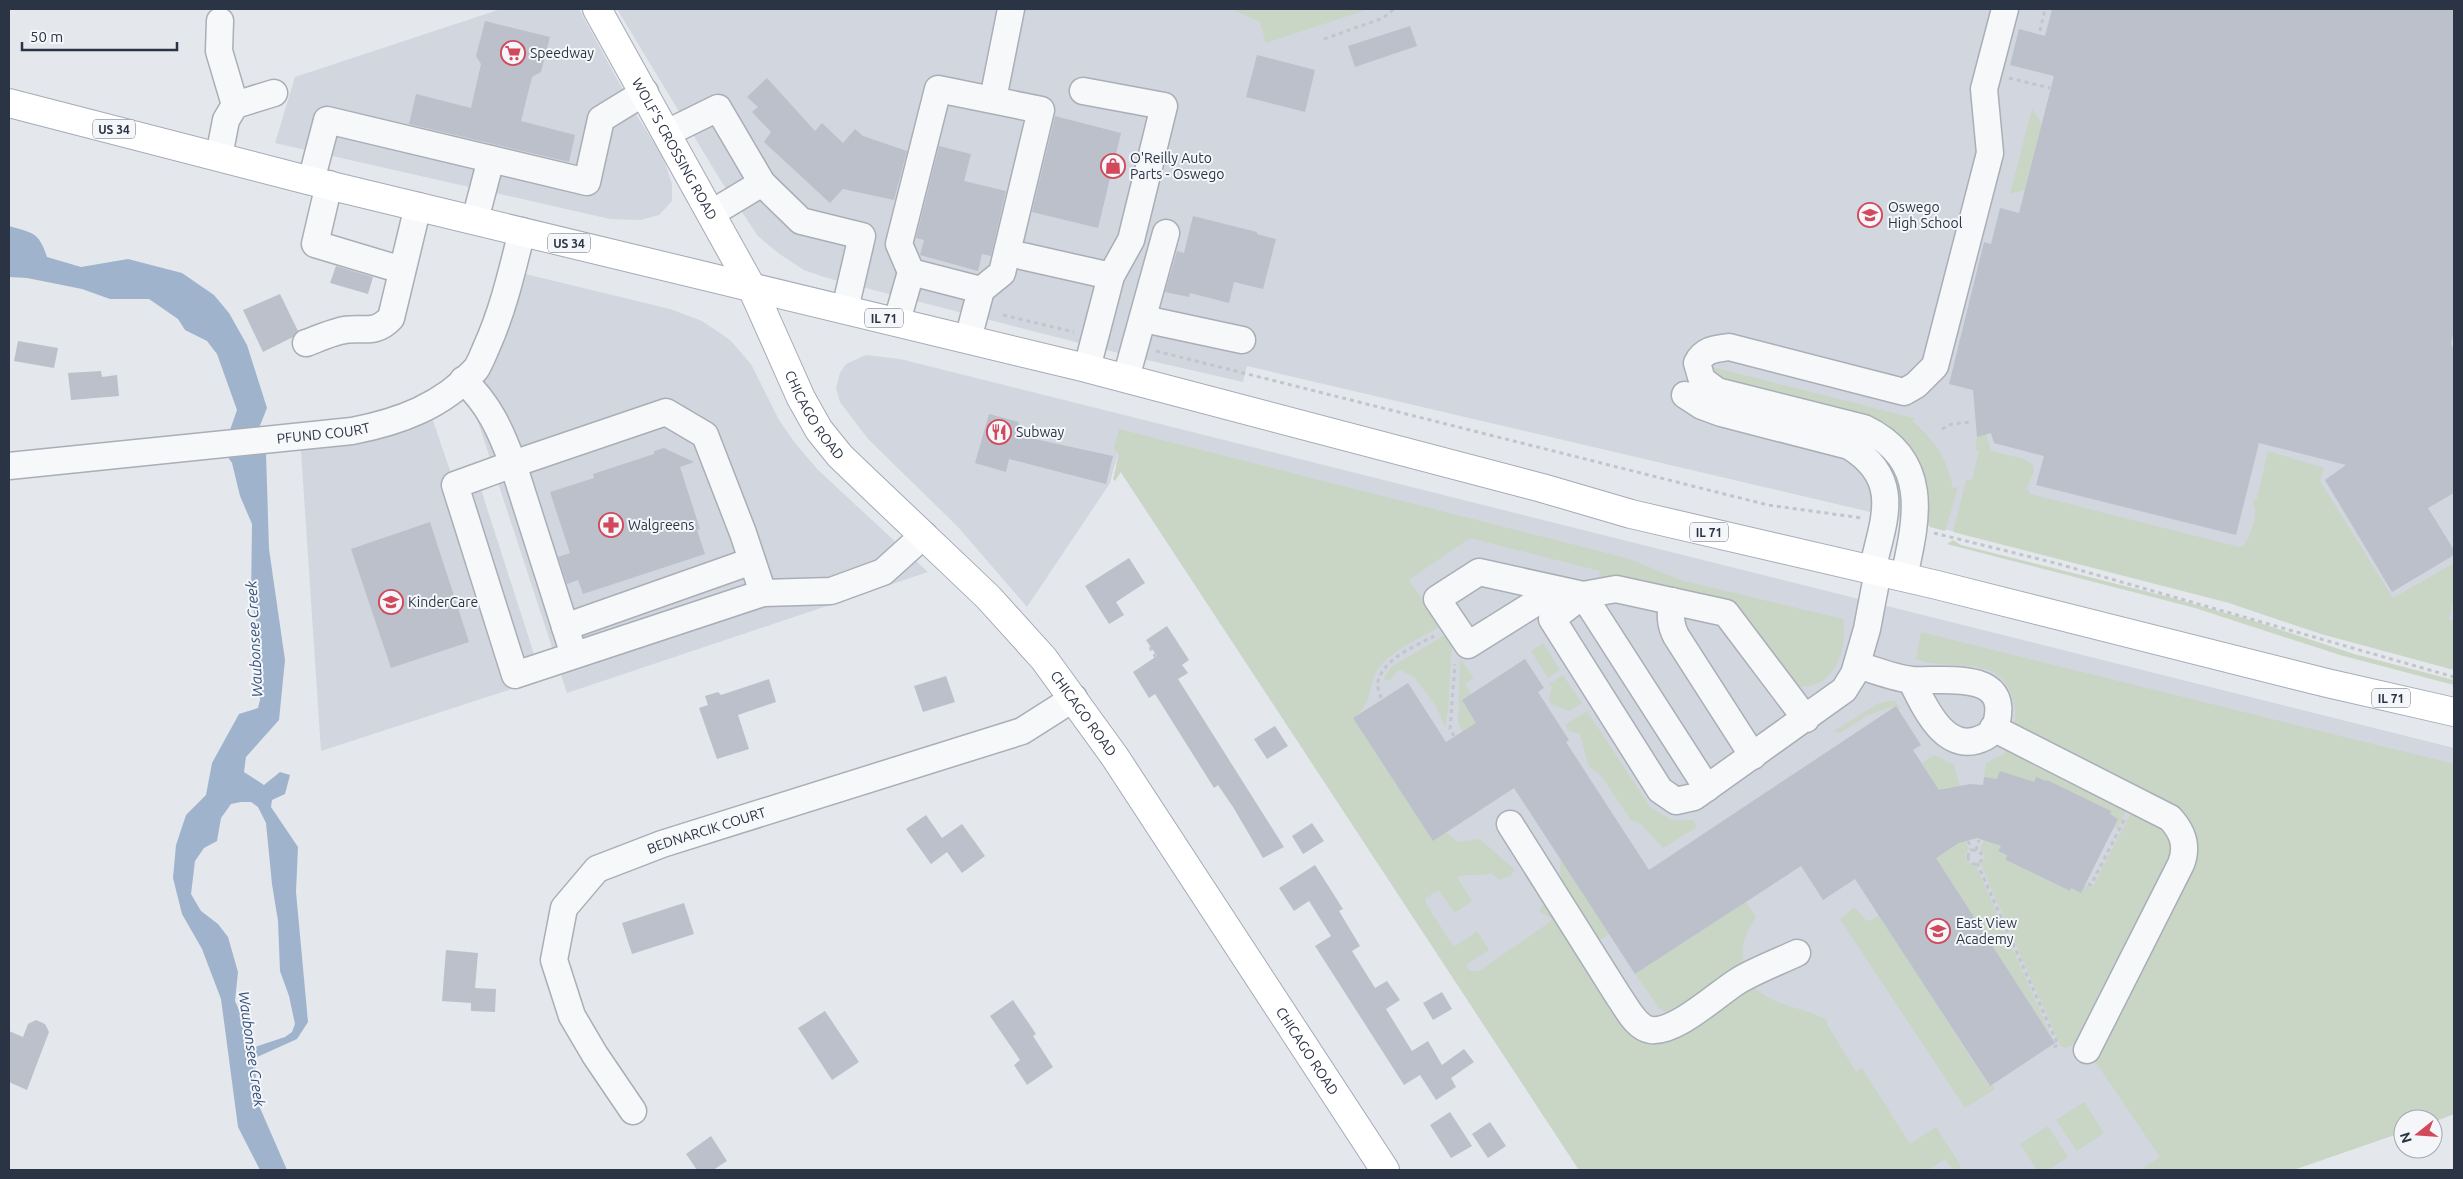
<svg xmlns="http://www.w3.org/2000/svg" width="2463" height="1179" viewBox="0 0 2463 1179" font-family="Ubuntu,sans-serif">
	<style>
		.built { fill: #d2d6de }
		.green { fill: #c9d6c5 }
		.water { fill: #9fb4cc; fill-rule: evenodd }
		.building { fill: #bbc0ca }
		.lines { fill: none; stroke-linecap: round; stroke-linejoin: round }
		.minor-casing { stroke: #a9aeb7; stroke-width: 29 }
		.major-casing { stroke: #a3abb8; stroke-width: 30 }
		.path { stroke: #c2c5cb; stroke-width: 3; stroke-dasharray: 4 4; stroke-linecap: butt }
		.minor { stroke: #f7f8fa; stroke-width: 26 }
		.major { stroke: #fff; stroke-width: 28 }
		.labels { text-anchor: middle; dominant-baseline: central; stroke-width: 4; stroke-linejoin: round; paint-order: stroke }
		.shield { fill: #f4f6f9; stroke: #676e7b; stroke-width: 1 }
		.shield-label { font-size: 12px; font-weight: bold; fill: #2b3445 }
		.poi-label { font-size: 14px; fill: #2b3445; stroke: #f4f6f9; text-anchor: start }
		.street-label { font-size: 14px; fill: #2b3445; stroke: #f4f6f9 }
		.water-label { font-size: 15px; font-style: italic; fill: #34527a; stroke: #f4f6f9 }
	</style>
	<rect width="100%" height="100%" fill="#e4e7ec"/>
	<path class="built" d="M 501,9 L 579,9 L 637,116 L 663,157 L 672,184 L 672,201 L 659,215 L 641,220 L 610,219 L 275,143 L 295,77 Z
		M 617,9 L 2454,9 L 2454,655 L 2054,555 L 1247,366 L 1243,382 L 1134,357 L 827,278 L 804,270 L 778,253 L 758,236 L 721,181 Z
		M 517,272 L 670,309 L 702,321 L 730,340 L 751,364 L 779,420 L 795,443 L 818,470 L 928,572 L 567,693 L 466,385 Z
		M 866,355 L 900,359 L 2454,748 L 2454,1114 L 2433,1122 L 2433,1119 L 2403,1119 L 2403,1132 L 2293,1170 L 1579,1170 L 1116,465 L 1119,449 L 1110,483 L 1027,607 L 958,527 L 868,439 L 840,402 L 836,388 L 840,373 L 846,364 Z
		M 430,412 L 455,485 L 477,477 L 542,679 L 321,751 L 300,436 Z"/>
	<path class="green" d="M 1231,9 L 1369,9 L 1266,43 L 1260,22 Z
		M 2032,109 L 2042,124 L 2026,190 L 2010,194 Z
		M 1712,367 L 1914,418 L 1912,421 C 1935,440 1947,459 1953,488 L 1958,487 L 1945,531 L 1930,527 C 1921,505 1930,482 1919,460 C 1912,446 1900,432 1885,426 C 1871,419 1854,416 1838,412 C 1796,402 1753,395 1714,376 Z
		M 1119,429 L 1630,559 L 1680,580 L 1843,619 C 1849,649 1833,692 1796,686 L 1736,605 L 1598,585 L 1600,571 L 1470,538 L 1409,580 L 1440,626 C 1421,638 1396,648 1381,665 C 1366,683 1375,703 1353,718 L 1433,841 L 1446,832 L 1457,842 L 1480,839 L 1515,870 L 1510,876 L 1499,880 L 1491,873 C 1479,877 1469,873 1457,877 L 1472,901 L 1455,913 L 1439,890 L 1426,898 L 1426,904 L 1454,947 L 1477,931 L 1489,950 L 1466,965 L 1470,971 L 1479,971 L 1547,924 L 1552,919 L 1539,911 L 1543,905 L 1548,904 L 1630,1028 L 1752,985 C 1773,1007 1802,1006 1827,1020 L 1827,1024 L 1856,1072 L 1862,1068 L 1910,1144 L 1936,1127 L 1961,1166 L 1958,1170 L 1953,1170 L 1945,1159 L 1928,1170 L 1579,1170 L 1121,472 L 1115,481 L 1113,479 L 1119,455 L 1114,448 Z
		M 1986,434 L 1991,451 L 2024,459 L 2033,465 L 2034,471 L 2027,487 L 2030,494 L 2239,547 L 2243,546 C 2249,539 2257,519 2255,509 C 2254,507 2253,504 2253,501 L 2257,498 L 2268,451 L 2324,468 L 2320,481 L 2393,598 L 2454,563 L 2454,597 L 2449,620 L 2454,621 L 2454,670 L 2321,634 L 2229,603 L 1953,532 L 1966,480 L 1972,480 L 1979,451 L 1975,450 L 1977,437 Z
		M 1953,540 L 1961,545 L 2169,597 L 2254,621 L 2354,654 L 2454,680 L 2454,685 L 2340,655 L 2195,608 L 1947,544 Z
		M 1921,632 L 2454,764 L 2454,1114 L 2433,1122 L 2433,1119 L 2403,1119 L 2403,1132 L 2293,1170 L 2140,1170 L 2160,1157 L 2092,1057 L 2194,849 L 2013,727 C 2017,719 2015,709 2013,701 C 2002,651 1950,673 1916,659 Z
		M 1445,635 L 1452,645 L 1448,710 L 1445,727 L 1436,706 L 1415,678 L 1401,670 L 1397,671 L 1389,681 L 1384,679 L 1391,667 Z
		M 1543,643 L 1560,670 L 1548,678 L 1531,651 Z
		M 1460,658 L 1474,678 L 1465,684 L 1471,694 L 1462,700 L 1476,723 L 1463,732 L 1458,724 Z
		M 1563,675 L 1582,703 L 1569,711 L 1551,704 L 1549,699 L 1552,687 L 1549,684 Z
		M 1889,701 L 1894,701 L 1901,708 L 1898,710 L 1895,706 L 1868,715 L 1840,733 L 1834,731 L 1879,703 Z
		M 1587,711 L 1651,808 L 1672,820 L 1693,820 L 1697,827 L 1663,848 L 1641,824 L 1631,820 L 1601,776 L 1588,765 L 1580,734 L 1570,731 L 1565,725 Z
		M 2011,746 L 2129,806 L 2117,829 L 2114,827 L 2118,819 L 2109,816 L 2110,811 L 2047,780 L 2045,784 L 2036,777 L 2031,789 L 2017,777 L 2000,771 L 1997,779 L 1984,777 L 1986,763 L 2002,755 Z
		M 1934,755 L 1954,765 L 1960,786 L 1948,804 L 1922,763 Z
		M 2134,807 L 2163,822 L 2178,845 L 2080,1043 L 2065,1048 L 2060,1045 L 1981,865 L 1985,856 L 1980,848 L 1985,839 L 2000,847 L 1998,851 L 2007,855 L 2006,860 L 2069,891 L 2071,888 L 2081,893 L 2085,885 L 2092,888 Z
		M 1964,840 L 1969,849 L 1965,855 L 1967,862 L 1976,866 L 2052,1038 L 1936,858 Z
		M 1560,859 L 1609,934 L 1593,945 L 1561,885 Z
		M 1746,902 L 1756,917 C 1743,935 1740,950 1745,972 L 1675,1016 L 1659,1008 L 1635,974 Z
		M 1854,907 L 1866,920 L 1870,921 L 1879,915 L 1989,1086 L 1992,1084 L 1995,1089 L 1965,1108 L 1840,919 Z
		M 2084,1102 L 2104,1133 L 2077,1151 L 2056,1120 Z
		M 2048,1126 L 2068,1157 L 2048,1170 L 2037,1170 L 2020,1144 Z"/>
	<path class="water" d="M 9,226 C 33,233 39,232 47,257 L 81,267 L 128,259 L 182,273 L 214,295 L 229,313 L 247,345 L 267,408 L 259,428 L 266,453 L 269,549 L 285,660 L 279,720 L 246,757 L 244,772 L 264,785 L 280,772 L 290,775 L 285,794 L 272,800 L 271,807 L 298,847 L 296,892 L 308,1022 L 297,1039 L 255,1058 L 257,1101 L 287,1170 L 260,1170 L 238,1127 L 221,999 L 202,949 L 182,914 L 173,878 L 176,845 L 186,815 L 206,795 L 212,763 L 239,714 L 258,708 L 260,700 L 259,633 L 251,600 L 252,524 L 240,496 L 232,463 L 223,450 L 237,410 L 217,354 L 207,341 L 185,330 L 178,319 L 149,299 L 110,299 L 82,289 L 27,278 L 9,277 ZM 241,802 L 251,802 L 258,807 L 266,823 L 272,884 L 278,921 L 280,971 L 289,996 L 295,1024 L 292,1032 L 285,1037 L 252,1048 L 250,1034 L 235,1001 L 238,972 L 228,937 L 218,924 L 201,911 L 191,894 L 195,861 L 204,848 L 217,841 L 221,818 L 231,804 Z"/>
	<path class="building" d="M 2052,9 L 2454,9 L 2454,330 L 2451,344 L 2454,349 L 2454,493 L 2428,508 L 2454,550 L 2454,555 L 2392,592 L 2325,480 L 2346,465 L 2259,443 L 2236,535 L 2036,485 L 2044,456 L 1994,443 L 1991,433 L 1977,437 L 1973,390 L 1949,384 L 1984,242 L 1991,244 L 2000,208 L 2019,213 L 2054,76 L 2010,65 L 2019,29 L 2045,36 Z
		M 485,21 L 550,37 L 541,72 L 532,77 L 521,121 L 575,135 L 569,162 L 409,124 L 416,94 L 471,108 L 481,64 L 476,56 Z
		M 1410,26 L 1417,46 L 1355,67 L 1348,46 Z
		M 1257,55 L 1315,70 L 1305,112 L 1246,97 Z
		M 767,78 L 815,131 L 822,123 L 843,143 L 855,129 L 863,136 L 907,151 L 894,200 L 843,189 L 830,203 L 764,142 L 771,132 L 752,112 L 758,107 L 747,97 Z
		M 1055,116 L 1121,133 L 1098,228 L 1032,212 Z
		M 939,146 L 971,154 L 964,181 L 1006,191 L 991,256 L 982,254 L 978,271 L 920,255 L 924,240 L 916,238 Z
		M 1193,216 L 1257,232 L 1257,234 L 1276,239 L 1263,289 L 1234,282 L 1229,303 L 1190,293 L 1189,297 L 1165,292 L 1177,251 L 1184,253 Z
		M 336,266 L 373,277 L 368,294 L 330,283 Z
		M 280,294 L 298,331 L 293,337 L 263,352 L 243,310 Z
		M 18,341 L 58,348 L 54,368 L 14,361 Z
		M 101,371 L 102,377 L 117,375 L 119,396 L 71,400 L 68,373 Z
		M 989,414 L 1019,422 L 1016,435 L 1113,456 L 1106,484 L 1009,459 L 1006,472 L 975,463 Z
		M 664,448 L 694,462 L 680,467 L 700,529 L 697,530 L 705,554 L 583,594 L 578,580 L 567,584 L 558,557 L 570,553 L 550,492 L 594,478 L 593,474 L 654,454 L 654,451 Z
		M 430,522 L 469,642 L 391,668 L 351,549 Z
		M 1129,558 L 1145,583 L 1116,602 L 1124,615 L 1109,624 L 1085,586 Z
		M 1167,626 L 1189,660 L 1182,665 L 1188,673 L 1178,679 L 1284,847 L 1263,858 L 1233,807 L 1218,785 L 1214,788 L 1155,694 L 1149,698 L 1133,672 L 1157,656 L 1146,640 Z
		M 1525,659 L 1544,688 L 1538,692 L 1569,740 L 1566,742 L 1649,870 L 1896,706 L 1921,745 L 1913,750 L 1939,790 L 1970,784 L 1983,785 L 1984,777 L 1997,779 L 2000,771 L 2034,782 L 2036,777 L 2046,781 L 2047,780 L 2111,811 L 2110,814 L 2118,819 L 2081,893 L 2071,888 L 2070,891 L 2006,860 L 2007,855 L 1998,851 L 2001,846 L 1977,838 L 1959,843 L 1936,858 L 2055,1043 L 1990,1086 L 1855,879 L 1823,900 L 1801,866 L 1635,974 L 1514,788 L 1433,841 L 1353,718 L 1408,683 L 1446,742 L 1476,723 L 1462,700 Z
		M 946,676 L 955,702 L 923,712 L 914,686 Z
		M 769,679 L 776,702 L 738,715 L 749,749 L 717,759 L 699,708 L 708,705 L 705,696 L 718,692 L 721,695 Z
		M 1275,726 L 1288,746 L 1267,759 L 1254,739 Z
		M 926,815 L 942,838 L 962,824 L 985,856 L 962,873 L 947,852 L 931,864 L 906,829 Z
		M 1312,823 L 1324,841 L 1303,854 L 1292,836 Z
		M 1315,865 L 1343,909 L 1339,911 L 1360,946 L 1352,951 L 1375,988 L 1387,981 L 1400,1000 L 1386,1009 L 1412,1051 L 1428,1041 L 1442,1065 L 1464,1049 L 1474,1062 L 1451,1078 L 1456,1087 L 1436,1100 L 1420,1075 L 1404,1085 L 1315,946 L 1331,936 L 1309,901 L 1294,911 L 1279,888 Z
		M 684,903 L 694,934 L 632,954 L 622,923 Z
		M 446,950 L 478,953 L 475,988 L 496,989 L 495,1012 L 471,1011 L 471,1003 L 442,1001 Z
		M 1442,992 L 1452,1009 L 1433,1020 L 1423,1003 Z
		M 1013,1000 L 1036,1034 L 1033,1036 L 1053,1067 L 1027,1085 L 1014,1065 L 1020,1060 L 990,1016 Z
		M 825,1011 L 859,1062 L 832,1080 L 798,1028 Z
		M 36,1020 L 45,1024 L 49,1032 L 27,1090 L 9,1082 L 9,1031 L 23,1037 L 28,1024 Z
		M 1450,1112 L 1472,1146 L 1451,1158 L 1430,1125 Z
		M 1490,1122 L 1506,1146 L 1488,1158 L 1472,1134 Z
		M 711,1136 L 727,1161 L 713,1170 L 697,1170 L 686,1154 Z"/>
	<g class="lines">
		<defs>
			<g id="minor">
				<path d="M 220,21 L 219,51 L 235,105"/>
				<path d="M 1083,91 L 1164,106 L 1131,240 L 1111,276 L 1087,368"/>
				<path d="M 993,99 L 1011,9"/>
				<path d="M 667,133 L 718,108 L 762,183 L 801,221 L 862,236 L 845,309"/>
				<path d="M 219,156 L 226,120 L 235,105 L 274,93"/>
				<path d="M 311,181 L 327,120 L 587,182 L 601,119 L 645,92"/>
				<path d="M 329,184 L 315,244 L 402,270"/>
				<path d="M 712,213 L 762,183"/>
				<path d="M 475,220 L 491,159"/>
				<path d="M 1022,256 L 1111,276"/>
				<path d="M 911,272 L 981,290"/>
				<path d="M 1144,319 L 1242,340"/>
				<path d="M 897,321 L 911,272 L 899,244 L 938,89 L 1041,110 L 1002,273 L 981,290 L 968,339"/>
				<path d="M 306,343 C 317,339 328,334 340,331 C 360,325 373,337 391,318 L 418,206"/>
				<path d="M 1126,378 L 1166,233"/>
				<path d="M 463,380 C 489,404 501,431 513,464 L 666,412 L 705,435 L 743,533 L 763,593"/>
				<path d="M 1685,395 L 1702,406 L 1721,413 L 1849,446 C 1903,479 1884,519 1872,570"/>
				<path id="s1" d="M 9,466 L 352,431 C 399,422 443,406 476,369 C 480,363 483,355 486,348 C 503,311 512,271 522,231"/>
				<path d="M 1904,577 C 1917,518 1931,460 1864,428 L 1717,391 L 1702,380 L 1697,363 C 1704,349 1716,349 1729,347 L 1904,392 L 1916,385 L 1935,366 L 1990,153 L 1984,89 L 2005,9"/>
				<path d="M 1556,590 L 1468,645 L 1437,599 L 1479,572 L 1583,595 L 1707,788"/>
				<path d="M 1672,601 C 1670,615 1670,624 1676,636 L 1753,756"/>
				<path d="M 565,627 L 752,561"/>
				<path d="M 574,655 L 513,464 L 455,485 L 515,675 L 763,593 L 831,591 L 883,572 L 924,535"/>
				<path d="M 1857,665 C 1875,670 1894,678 1912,680 C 1939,682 2004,670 1998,715 C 1997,724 1993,733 1985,737 C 1946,757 1925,708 1911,680"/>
				<path d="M 1806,719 L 1726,613 L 1616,589 L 1583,595 L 1552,619 L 1660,790 L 1676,801 L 1694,797 L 1844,690 L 1854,674 L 1867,629 L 1878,571"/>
				<path d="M 1993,728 L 2170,818 C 2183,832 2188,846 2181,864 L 2087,1050"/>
				<path d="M 1510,824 L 1619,997 C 1627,1008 1636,1028 1651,1030 C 1676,1033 1717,994 1738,981 C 1756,970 1778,962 1797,953"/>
				<path id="s2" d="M 633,1111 L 595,1055 L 572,1016 L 554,960 L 564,908 L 597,869 L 662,844 L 1022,731 L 1074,698"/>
			</g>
			<g id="major">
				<path id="s3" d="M 597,9 L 752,288 L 801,398 L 819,430 L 840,456 L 864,479 L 988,597 L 1044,659 L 1115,757 L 1385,1170"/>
				<path d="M 9,103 L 311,181 L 1082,367 L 1542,488 L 1631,514 L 1937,585 L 2327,683 L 2454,712"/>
			</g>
		</defs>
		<use href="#minor" class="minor-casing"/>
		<use href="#major" class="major-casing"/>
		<path class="path" d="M 2040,31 L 2045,9
			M 1324,39 L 1383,18 L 1394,9
			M 2009,78 L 2050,88
			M 1003,315 L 1074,332
			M 2453,334 L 2454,334
			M 1156,351 L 1768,505 L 1862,518
			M 1942,429 L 1952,424 L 1970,422
			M 1934,533 L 2055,563 L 2454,677
			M 1150,647 L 1156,658
			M 1381,698 L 1377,685 C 1382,659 1412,648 1434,636
			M 1454,736 L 1450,729 L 1455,664
			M 1968,841 L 1972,851
			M 1976,850 L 1979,840
			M1968 857a7 7 0 1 1 14 0a7 7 0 1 1-14 0Z
			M 1977,863 L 2058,1045 L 2052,1048
			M 2088,884 L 2091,885 L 2124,820"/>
		<use href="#minor" class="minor"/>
		<use href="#major" class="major"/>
	</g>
	<defs>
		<symbol id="supermarket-ring" viewBox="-11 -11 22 22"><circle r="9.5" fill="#f4f6f9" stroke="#d1495b" stroke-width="1.5"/><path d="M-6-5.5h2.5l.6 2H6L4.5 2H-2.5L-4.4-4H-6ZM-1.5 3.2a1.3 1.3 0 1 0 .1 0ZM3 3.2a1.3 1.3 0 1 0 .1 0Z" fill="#d1495b"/></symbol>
		<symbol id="shop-ring" viewBox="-11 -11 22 22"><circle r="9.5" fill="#f4f6f9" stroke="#d1495b" stroke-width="1.5"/><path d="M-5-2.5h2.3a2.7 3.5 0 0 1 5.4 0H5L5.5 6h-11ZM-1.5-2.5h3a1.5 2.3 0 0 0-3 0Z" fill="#d1495b"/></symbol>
		<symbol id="school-ring" viewBox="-11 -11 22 22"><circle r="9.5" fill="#f4f6f9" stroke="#d1495b" stroke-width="1.5"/><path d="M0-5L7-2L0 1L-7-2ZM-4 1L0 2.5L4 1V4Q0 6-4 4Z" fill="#d1495b"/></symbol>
		<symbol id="restaurant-ring" viewBox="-11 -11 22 22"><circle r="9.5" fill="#f4f6f9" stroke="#d1495b" stroke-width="1.5"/><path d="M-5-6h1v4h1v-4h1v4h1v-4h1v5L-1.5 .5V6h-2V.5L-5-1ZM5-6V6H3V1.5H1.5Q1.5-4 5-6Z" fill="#d1495b"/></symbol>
		<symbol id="pharmacy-ring" viewBox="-11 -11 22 22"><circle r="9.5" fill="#f4f6f9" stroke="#d1495b" stroke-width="1.5"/><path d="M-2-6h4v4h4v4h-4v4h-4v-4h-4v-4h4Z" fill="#d1495b"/></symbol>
	</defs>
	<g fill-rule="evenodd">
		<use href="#supermarket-ring" x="499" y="39" width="28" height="28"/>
		<use href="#shop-ring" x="1099" y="152" width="28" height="28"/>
		<use href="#school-ring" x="1856" y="201" width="28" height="28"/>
		<use href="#restaurant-ring" x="985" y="418" width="28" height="28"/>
		<use href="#pharmacy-ring" x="597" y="511" width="28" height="28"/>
		<use href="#school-ring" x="377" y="588" width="28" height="28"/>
		<use href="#school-ring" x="1924" y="917" width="28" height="28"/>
	</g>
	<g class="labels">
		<g class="shield">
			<rect x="93" y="119.5" width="42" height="19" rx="4"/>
			<rect x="548" y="233.5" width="42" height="19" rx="4"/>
			<rect x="865" y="308.5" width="38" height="19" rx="4"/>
			<rect x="1690" y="522.5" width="38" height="19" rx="4"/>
			<rect x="2372" y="688.5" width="38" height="19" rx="4"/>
		</g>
		<g class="shield-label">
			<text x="114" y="129">US 34</text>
			<text x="569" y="243">US 34</text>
			<text x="884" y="318">IL 71</text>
			<text x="1709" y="532">IL 71</text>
			<text x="2391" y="698">IL 71</text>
		</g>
		<g class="poi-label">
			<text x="530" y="53">Speedway</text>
			<text x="1130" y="158">O'Reilly Auto<tspan x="1130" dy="16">Parts - Oswego</tspan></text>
			<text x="1888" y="207">Oswego<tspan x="1888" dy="16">High School</tspan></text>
			<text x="1016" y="432">Subway</text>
			<text x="628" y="525">Walgreens</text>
			<text x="408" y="602">KinderCare</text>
			<text x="1956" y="923">East View<tspan x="1956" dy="16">Academy</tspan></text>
		</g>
		<g class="street-label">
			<text stroke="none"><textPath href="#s3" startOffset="160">WOLF'S CROSSING ROAD</textPath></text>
			<text stroke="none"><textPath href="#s3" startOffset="461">CHICAGO ROAD</textPath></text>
			<text stroke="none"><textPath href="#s1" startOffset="316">PFUND COURT</textPath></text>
			<text stroke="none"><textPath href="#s3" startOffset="865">CHICAGO ROAD</textPath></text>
			<text stroke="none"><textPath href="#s2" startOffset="392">BEDNARCIK COURT</textPath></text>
			<text stroke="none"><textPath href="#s3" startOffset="1270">CHICAGO ROAD</textPath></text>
		</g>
		<g class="water-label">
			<text transform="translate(254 639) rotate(-93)">Waubonsee Creek</text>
			<text transform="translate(252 1049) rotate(82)">Waubonsee Creek</text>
		</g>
	</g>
	<rect width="2463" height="1179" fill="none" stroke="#2b3445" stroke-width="20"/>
	<g transform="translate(2418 1134) rotate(253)"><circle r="24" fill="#f4f6f9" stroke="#a4a8b1"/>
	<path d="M0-4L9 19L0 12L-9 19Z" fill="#d1495b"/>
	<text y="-8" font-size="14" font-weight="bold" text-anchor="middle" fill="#2b3445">N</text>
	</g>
	<path d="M22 42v8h155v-8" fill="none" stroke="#2b3445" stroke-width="2.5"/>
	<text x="30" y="42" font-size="15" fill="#2b3445" stroke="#f4f6f9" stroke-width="4" paint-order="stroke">50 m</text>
</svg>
